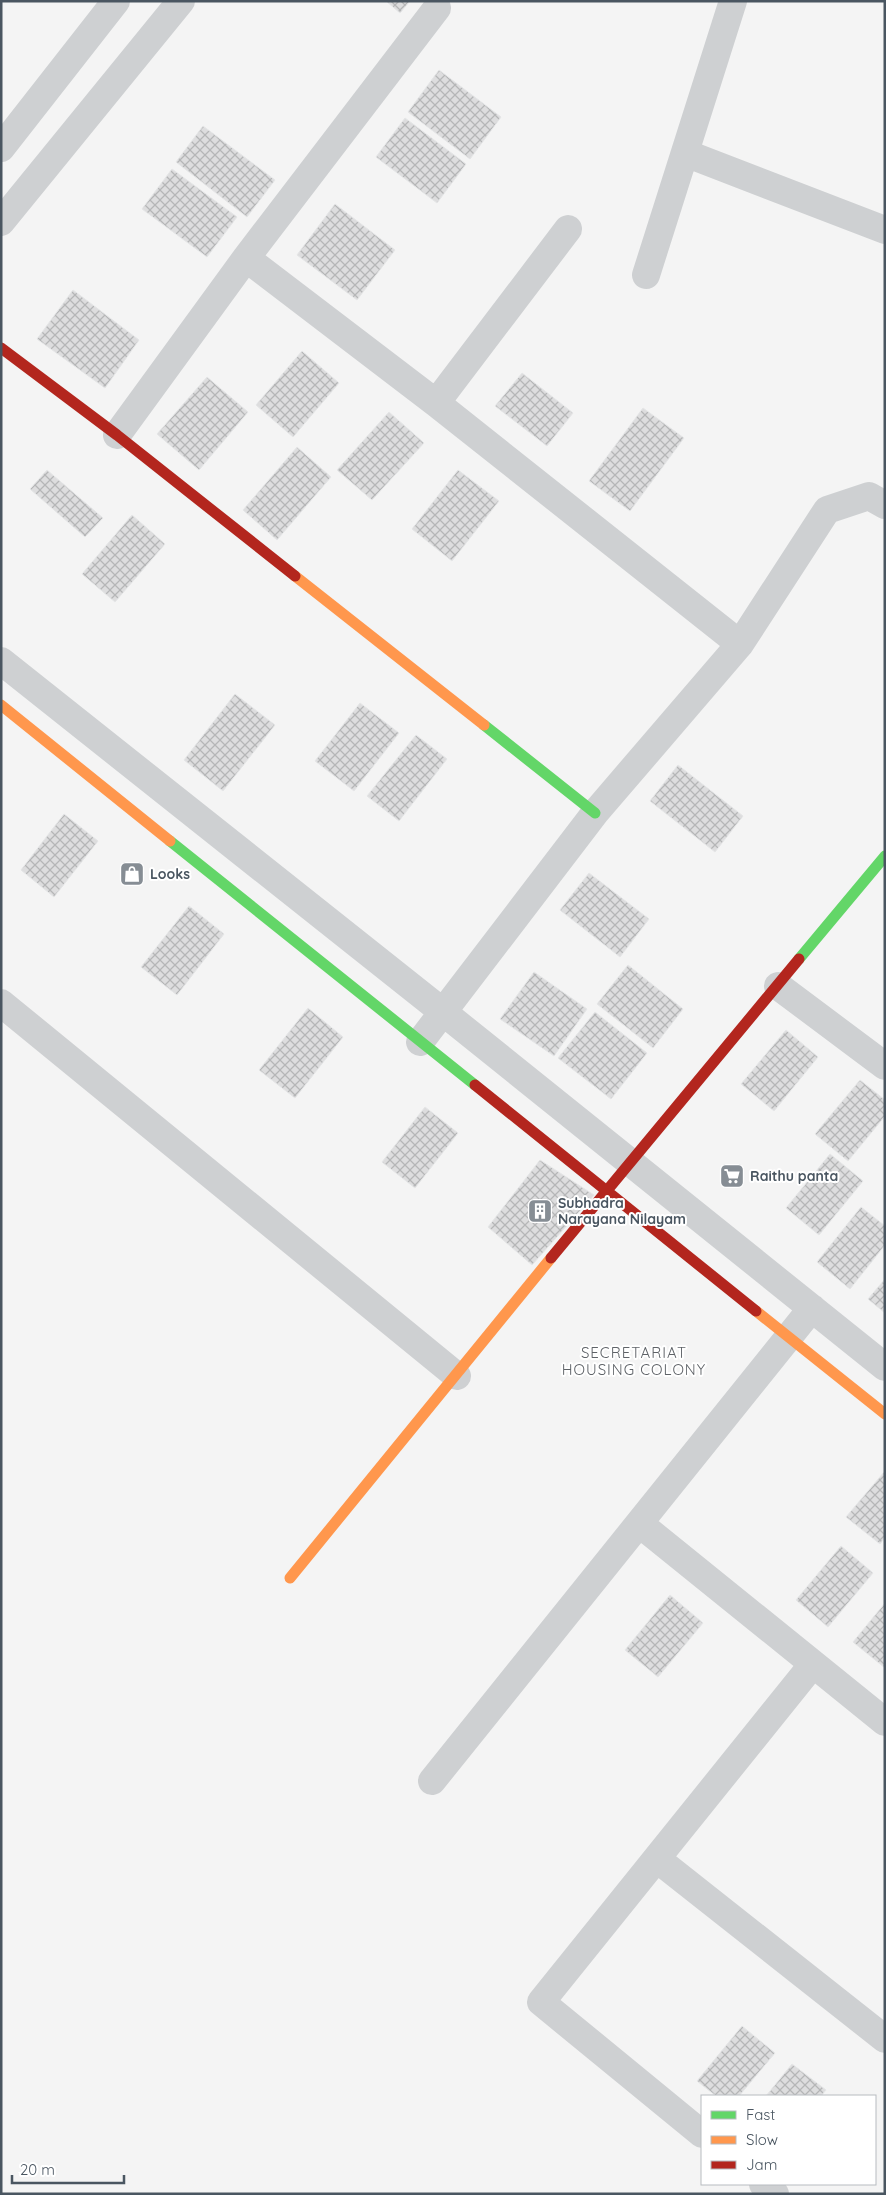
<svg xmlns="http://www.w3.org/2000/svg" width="886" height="2195" viewBox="0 0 886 2195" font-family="Quicksand,sans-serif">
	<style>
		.building { fill: url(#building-cross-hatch); stroke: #e5e6e7 }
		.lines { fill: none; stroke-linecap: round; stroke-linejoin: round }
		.street { stroke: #ced0d2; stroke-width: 28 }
		.fast { stroke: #63d668; stroke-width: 11 }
		.slow { stroke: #ff974d; stroke-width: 11 }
		.jam { stroke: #b3261e; stroke-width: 11 }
		.labels { text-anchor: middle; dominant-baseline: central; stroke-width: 4; stroke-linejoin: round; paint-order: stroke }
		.poi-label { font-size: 14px; font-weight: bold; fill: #4a5661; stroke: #fff; text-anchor: start }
		.neighbourhood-label { font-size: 15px; letter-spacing: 1px; fill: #5f6368; stroke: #fff }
	</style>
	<defs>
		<pattern id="building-cross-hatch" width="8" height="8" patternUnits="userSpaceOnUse" patternTransform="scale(1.25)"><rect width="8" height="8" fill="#ddddde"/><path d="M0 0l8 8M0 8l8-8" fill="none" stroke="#b5b6b7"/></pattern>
	</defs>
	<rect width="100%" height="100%" fill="#f4f4f4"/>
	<path class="building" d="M 386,1 L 410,1 L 400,13 Z
		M 439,70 L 501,117 L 470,159 L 408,112 Z
		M 405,118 L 466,164 L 437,203 L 376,157 Z
		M 203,126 L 275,180 L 247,217 L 176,162 Z
		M 172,169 L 237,217 L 207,257 L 142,209 Z
		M 335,204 L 395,250 L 357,300 L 297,255 Z
		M 73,290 L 139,340 L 105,388 L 37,339 Z
		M 302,351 L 339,383 L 293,437 L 256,405 Z
		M 522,373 L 573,413 L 547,446 L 495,406 Z
		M 207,377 L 248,412 L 199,470 L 157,434 Z
		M 643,408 L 684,438 L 630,511 L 589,481 Z
		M 389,412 L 424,443 L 372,500 L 337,470 Z
		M 297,447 L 331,477 L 277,540 L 243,510 Z
		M 47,470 L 103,518 L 85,537 L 30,489 Z
		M 458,470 L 499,501 L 452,561 L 412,529 Z
		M 132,515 L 165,544 L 115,602 L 82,574 Z
		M 235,694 L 275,725 L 223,791 L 184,760 Z
		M 360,703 L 399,733 L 354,791 L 315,761 Z
		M 416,735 L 447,759 L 399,821 L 367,796 Z
		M 678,765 L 743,816 L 715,852 L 650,801 Z
		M 64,814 L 98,841 L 54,897 L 21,870 Z
		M 589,873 L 649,919 L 620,957 L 560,910 Z
		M 189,906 L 224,934 L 177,995 L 141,967 Z
		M 628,965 L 683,1009 L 653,1048 L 597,1004 Z
		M 534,972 L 587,1009 L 554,1056 L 500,1019 Z
		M 308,1008 L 343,1037 L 295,1098 L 259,1070 Z
		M 595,1012 L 647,1053 L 611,1099 L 558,1058 Z
		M 786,1030 L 818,1057 L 774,1111 L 741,1084 Z
		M 860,1080 L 885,1100 L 885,1116 L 848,1161 L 815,1134 Z
		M 425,1107 L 458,1133 L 415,1188 L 382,1162 Z
		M 830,1154 L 863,1181 L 819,1235 L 786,1208 Z
		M 540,1160 L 594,1195 L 532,1265 L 488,1227 Z
		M 861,1207 L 885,1226 L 885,1245 L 850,1289 L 817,1262 Z
		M 885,1279 L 885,1313 L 868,1299 Z
		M 885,1471 L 885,1537 L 880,1544 L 846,1517 Z
		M 841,1546 L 873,1573 L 828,1627 L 796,1600 Z
		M 670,1595 L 703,1623 L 658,1677 L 625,1650 Z
		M 885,1603 L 885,1668 L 853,1642 Z
		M 742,2026 L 775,2053 L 739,2096 L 716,2096 L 697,2081 Z
		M 792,2064 L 826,2090 L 821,2096 L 766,2096 Z"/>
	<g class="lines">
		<path class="street" d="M 1,148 L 116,1
			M 685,153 L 885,230
			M 1,222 L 181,1
			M 246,258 L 436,403 L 740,644
			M 646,275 L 733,1
			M 436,403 L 568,229
			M 117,435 L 246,258 L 437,8
			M 1,661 L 443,1012 L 885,1367
			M 778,986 L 885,1066
			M 1,1003 L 457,1376
			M 420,1042 L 595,813 L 740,644 L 827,510 L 869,496 L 885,505
			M 640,1524 L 885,1722
			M 432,1781 L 812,1308
			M 657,1859 L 885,2039
			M 702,2134 L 541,2002 L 813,1664
			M 763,2184 L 775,2194"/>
		<path class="fast" d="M 484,725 L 595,813
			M 170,841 L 475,1085
			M 799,959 L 885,856"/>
		<path class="slow" d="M 295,576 L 484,725
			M 1,705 L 170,841
			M 756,1311 L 885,1414
			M 290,1578 L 551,1258"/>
		<path class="jam" d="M 1,348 L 117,435 L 295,576
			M 475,1085 L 756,1311
			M 551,1258 L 799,959"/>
	</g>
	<defs>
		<symbol id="shop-square" viewBox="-11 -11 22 22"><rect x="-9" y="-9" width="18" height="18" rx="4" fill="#868d94" stroke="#fff"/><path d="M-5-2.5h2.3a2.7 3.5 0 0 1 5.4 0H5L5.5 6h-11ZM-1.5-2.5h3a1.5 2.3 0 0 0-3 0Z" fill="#fff"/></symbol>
		<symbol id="supermarket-square" viewBox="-11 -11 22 22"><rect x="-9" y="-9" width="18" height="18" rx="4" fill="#868d94" stroke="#fff"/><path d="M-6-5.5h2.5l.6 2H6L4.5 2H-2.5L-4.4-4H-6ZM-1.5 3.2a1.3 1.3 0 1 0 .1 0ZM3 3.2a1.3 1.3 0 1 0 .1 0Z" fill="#fff"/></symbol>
		<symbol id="building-square" viewBox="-11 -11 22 22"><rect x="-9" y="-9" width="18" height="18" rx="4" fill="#868d94" stroke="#fff"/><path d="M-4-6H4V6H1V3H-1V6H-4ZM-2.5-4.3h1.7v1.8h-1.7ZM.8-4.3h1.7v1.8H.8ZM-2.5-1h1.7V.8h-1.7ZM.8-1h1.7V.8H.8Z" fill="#fff"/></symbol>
	</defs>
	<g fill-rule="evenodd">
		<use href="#shop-square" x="118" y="860" width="28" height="28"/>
		<use href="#supermarket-square" x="718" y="1162" width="28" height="28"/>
		<use href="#building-square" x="526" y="1197" width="28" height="28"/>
	</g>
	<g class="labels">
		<g class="poi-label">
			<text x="150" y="874">Looks</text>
			<text x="750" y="1176">Raithu panta</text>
			<text x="558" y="1203">Subhadra<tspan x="558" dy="16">Narayana Nilayam</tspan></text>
		</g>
		<g class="neighbourhood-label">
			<text x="634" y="1352">SECRETARIAT<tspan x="634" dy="17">HOUSING COLONY</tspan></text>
		</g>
	</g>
	<rect width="886" height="2195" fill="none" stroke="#4a5661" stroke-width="5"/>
	<rect x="701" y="2095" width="175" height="90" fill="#ffffff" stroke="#b7bbc0"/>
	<rect x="711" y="2111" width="25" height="8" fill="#63d668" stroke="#b7bbc0"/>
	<text x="746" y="2120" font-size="15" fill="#4a5661">Fast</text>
	<rect x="711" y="2136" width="25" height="8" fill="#ff974d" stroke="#b7bbc0"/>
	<text x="746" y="2145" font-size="15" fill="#4a5661">Slow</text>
	<rect x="711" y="2161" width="25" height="8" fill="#b3261e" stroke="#b7bbc0"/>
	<text x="746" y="2170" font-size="15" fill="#4a5661">Jam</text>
	<path d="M12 2175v8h112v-8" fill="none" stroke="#4a5661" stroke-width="2.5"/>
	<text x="20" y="2175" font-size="15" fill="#4a5661" stroke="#ffffff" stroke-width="4" paint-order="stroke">20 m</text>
</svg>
